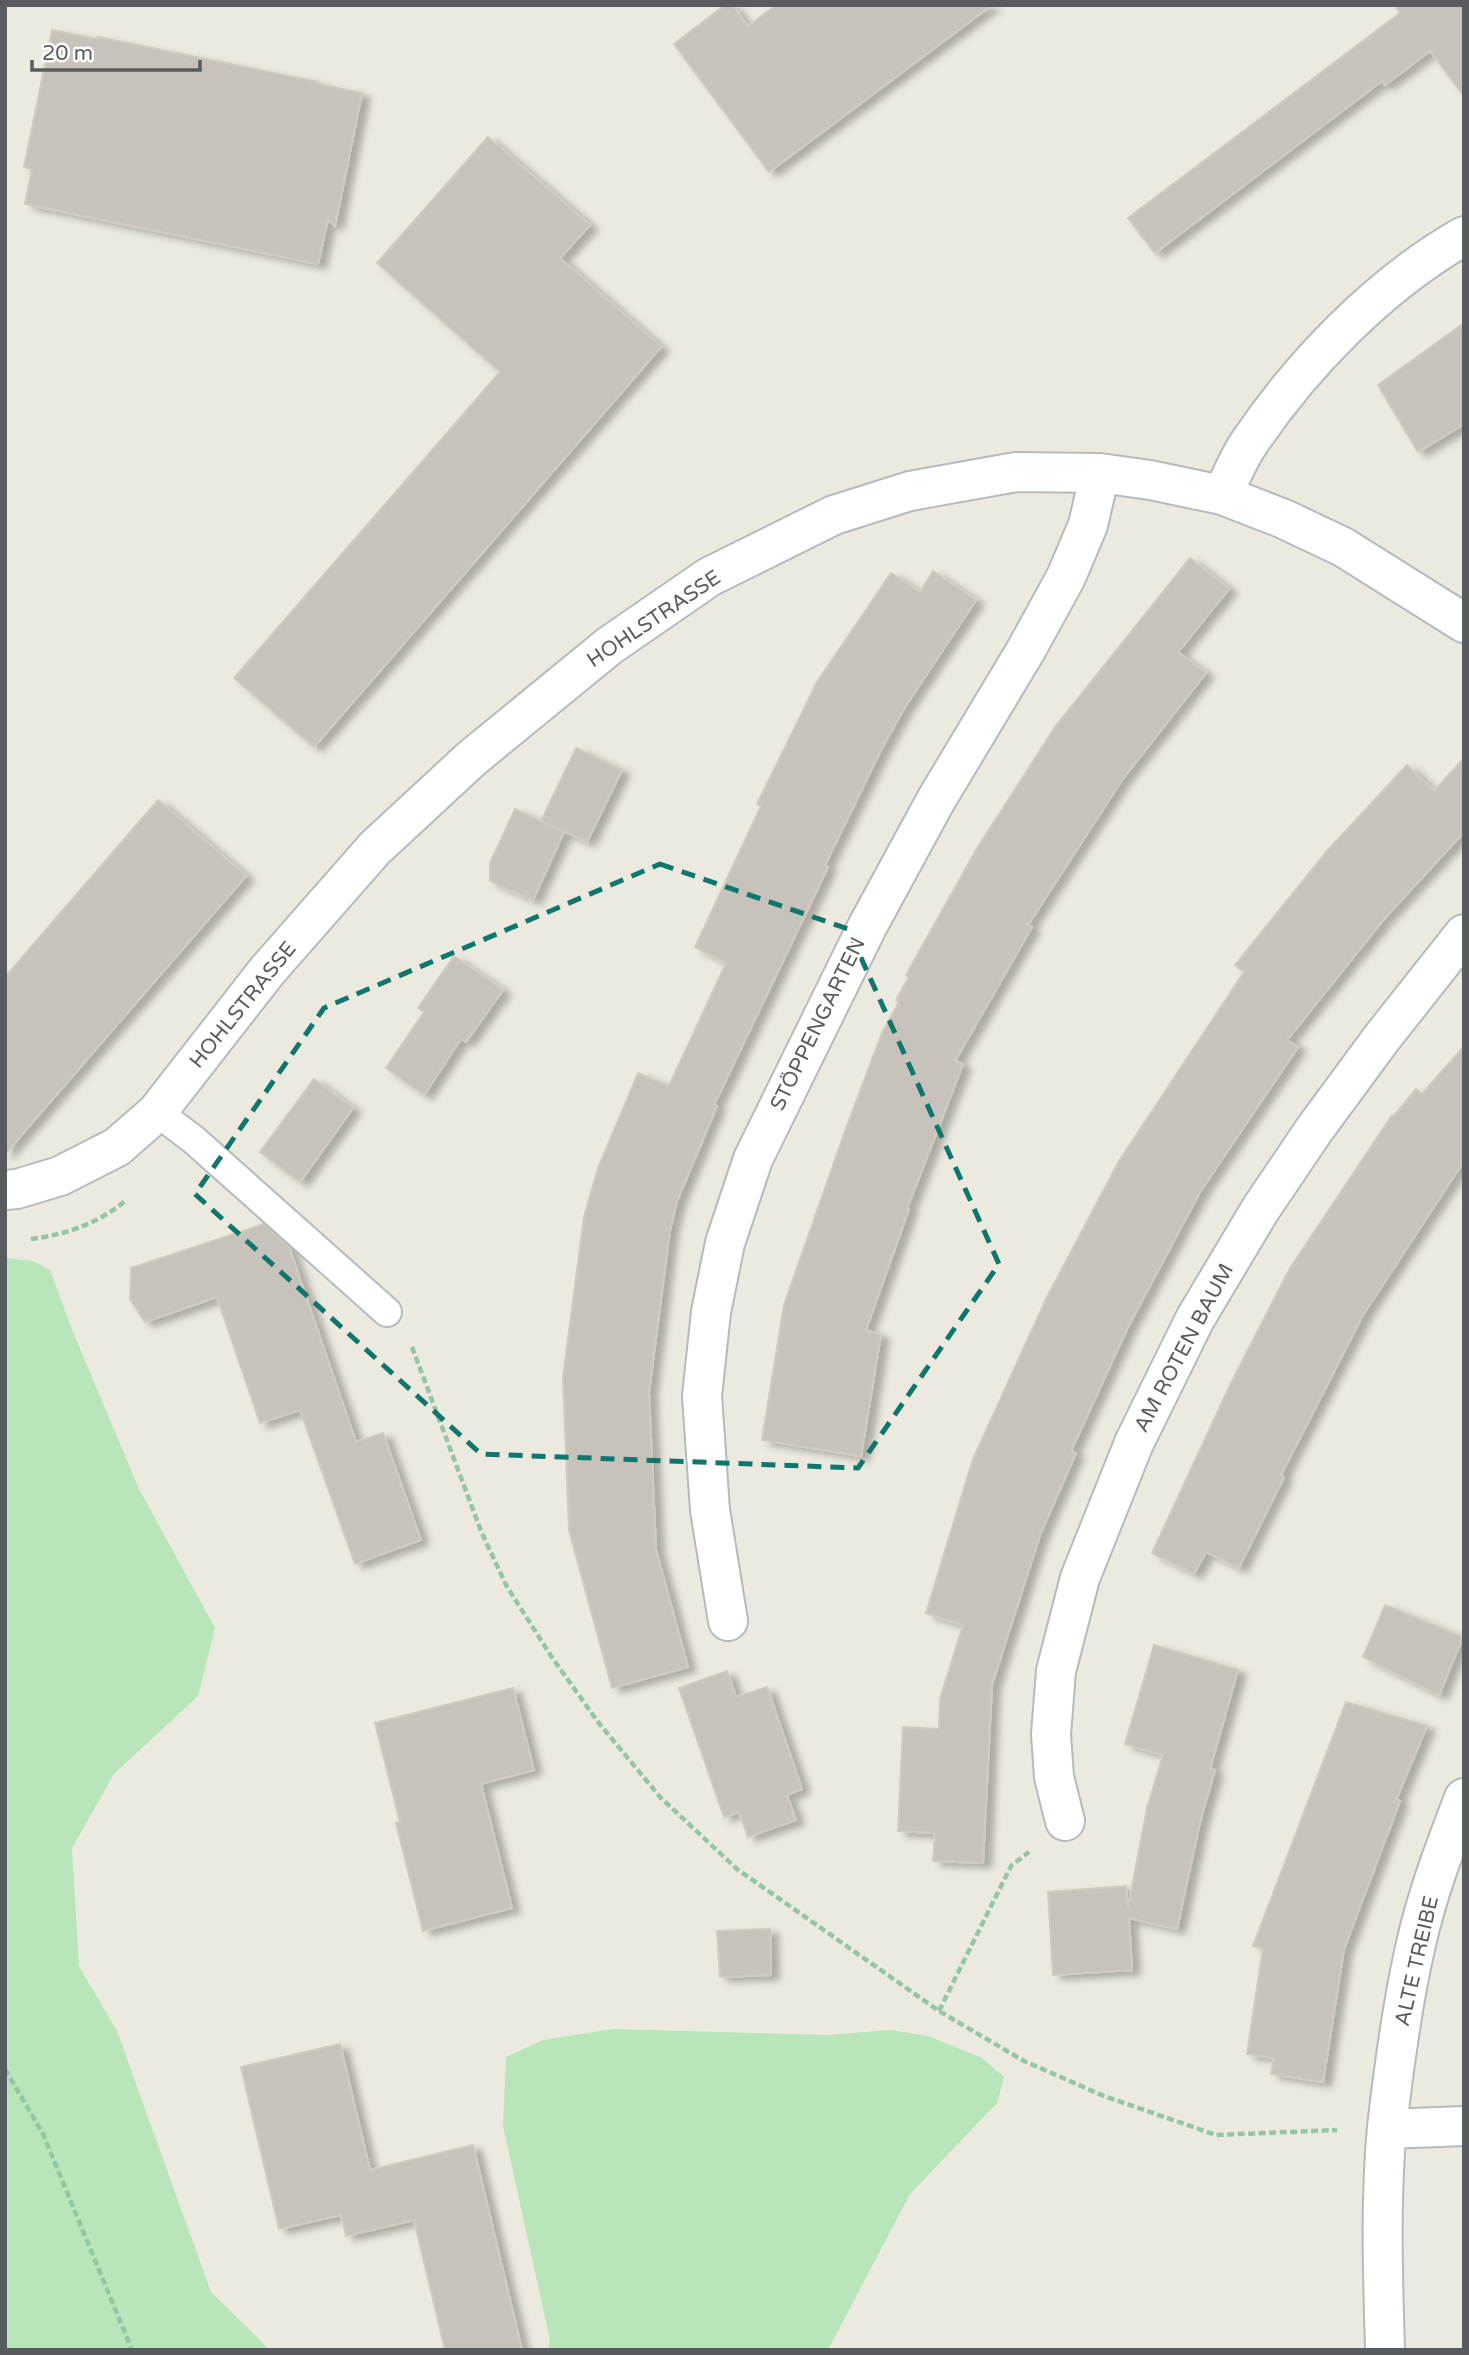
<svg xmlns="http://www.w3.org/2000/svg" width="1469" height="2355" viewBox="0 0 1469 2355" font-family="'Varela Round',sans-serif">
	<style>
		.green { fill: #b9e5bb }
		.building { fill: #c7c3bb; stroke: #d0cbbd; stroke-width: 2; filter: url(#shadow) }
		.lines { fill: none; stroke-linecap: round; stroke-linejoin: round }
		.service-casing { stroke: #b7b9be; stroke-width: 32 }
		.minor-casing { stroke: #b7b9be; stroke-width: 42 }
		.path { stroke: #92c6a4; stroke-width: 4.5; stroke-dasharray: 7 3.5; stroke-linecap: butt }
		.service { stroke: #fff; stroke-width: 28 }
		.minor { stroke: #fff; stroke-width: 38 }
		.marked { fill: none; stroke: #0f766e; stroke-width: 5; stroke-dasharray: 14 9; stroke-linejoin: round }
		.labels { text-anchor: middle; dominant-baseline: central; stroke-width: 5; stroke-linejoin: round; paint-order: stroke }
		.street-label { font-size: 21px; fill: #585b60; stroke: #fff }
	</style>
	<defs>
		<filter id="shadow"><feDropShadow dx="8" dy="4.5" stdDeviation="3.5" flood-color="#0004"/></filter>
	</defs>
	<rect width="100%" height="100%" fill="#eceade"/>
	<path class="green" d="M 5,1258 L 33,1261 L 50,1270 L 73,1332 L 139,1489 L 215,1628 L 198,1696 L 114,1774 L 72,1848 L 79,1966 L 117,2031 L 211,2292 L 270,2350 L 5,2350 Z
		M 613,2029 L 828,2035 L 891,2030 L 928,2036 L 982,2058 L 1004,2077 L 997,2103 L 910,2194 L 828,2350 L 548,2350 L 550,2340 L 503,2126 L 506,2057 L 543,2040 Z"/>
	<path class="building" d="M 725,5 L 732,5 L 748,26 L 776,5 L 992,5 L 769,172 L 674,44 Z
		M 1395,5 L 1464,5 L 1464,96 L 1430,51 L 1385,85 L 1382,81 L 1155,253 L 1128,218 L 1400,13 Z
		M 52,30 L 97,39 L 98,37 L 318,82 L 318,84 L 362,93 L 335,226 L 328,219 L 318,264 L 25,204 L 32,169 L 24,167 Z
		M 488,137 L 590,225 L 560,258 L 661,347 L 314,747 L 234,678 L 500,372 L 377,263 Z
		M 1464,323 L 1464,424 L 1418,452 L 1378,385 Z
		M 1190,558 L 1229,589 L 1178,652 L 1206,673 L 1122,780 L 1028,925 L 1032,927 L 955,1061 L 963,1064 L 907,1209 L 909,1209 L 866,1330 L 881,1335 L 861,1456 L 762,1440 L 784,1305 L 845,1131 L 882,1033 L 899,1002 L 896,1000 L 909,977 L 906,975 L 976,850 L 1055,727 Z
		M 933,571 L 976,600 L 905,707 L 882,748 L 825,865 L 828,867 L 714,1105 L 717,1106 L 677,1201 L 670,1230 L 649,1392 L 656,1550 L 688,1667 L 612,1688 L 569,1530 L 563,1377 L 584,1217 L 598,1168 L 638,1073 L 669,1086 L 726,963 L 695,947 L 761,806 L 757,804 L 817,682 L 891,573 L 920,592 Z
		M 576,748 L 622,770 L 587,842 L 541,821 Z
		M 1464,758 L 1464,832 L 1384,919 L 1287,1040 L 1298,1047 L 1200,1192 L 1127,1329 L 1071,1451 L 1076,1453 L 1040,1535 L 992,1685 L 983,1863 L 933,1861 L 935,1833 L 898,1831 L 903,1727 L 939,1729 L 940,1699 L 963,1625 L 926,1613 L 973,1459 L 1046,1299 L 1119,1161 L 1244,972 L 1235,965 L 1327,851 L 1407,765 L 1434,791 Z
		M 158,800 L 246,876 L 5,1154 L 5,977 Z
		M 515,809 L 564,832 L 533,900 L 490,881 L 490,863 Z
		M 454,956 L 503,990 L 466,1042 L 461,1039 L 424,1095 L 386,1068 L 424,1012 L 418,1008 Z
		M 1464,1046 L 1464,1161 L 1363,1315 L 1281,1475 L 1284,1477 L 1239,1568 L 1206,1552 L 1194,1574 L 1152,1553 L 1231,1383 L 1290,1268 L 1392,1115 L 1394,1116 L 1416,1089 L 1422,1094 Z
		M 314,1079 L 353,1108 L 300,1182 L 260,1152 Z
		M 264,1224 L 289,1247 L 356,1442 L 383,1433 L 421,1540 L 355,1564 L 300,1410 L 260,1423 L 217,1297 L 145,1322 L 130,1299 L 131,1268 Z
		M 1385,1605 L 1463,1637 L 1439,1695 L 1363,1657 Z
		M 1154,1645 L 1238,1670 L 1210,1769 L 1215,1770 L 1200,1822 L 1177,1929 L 1129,1918 L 1132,1970 L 1053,1975 L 1048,1892 L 1126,1886 L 1128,1908 L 1147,1808 L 1163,1755 L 1125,1744 Z
		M 727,1671 L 736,1697 L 767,1687 L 802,1789 L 787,1795 L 796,1820 L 748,1837 L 739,1812 L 724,1817 L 679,1688 Z
		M 513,1688 L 534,1770 L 481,1784 L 512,1908 L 423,1931 L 396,1823 L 400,1822 L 375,1723 Z
		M 1346,1702 L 1427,1726 L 1396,1800 L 1400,1801 L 1344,1949 L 1323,2082 L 1271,2074 L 1274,2058 L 1247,2054 L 1263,1948 L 1253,1946 Z
		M 770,1929 L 771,1975 L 720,1977 L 717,1931 Z
		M 340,2044 L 370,2170 L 473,2145 L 522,2350 L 445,2350 L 414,2220 L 346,2236 L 341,2215 L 279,2229 L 241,2067 Z"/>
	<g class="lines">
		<defs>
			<path id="service" d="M 157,1112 L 194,1140 L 387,1312"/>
			<path id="minor" d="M 1222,495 C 1231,478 1238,459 1249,443 C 1303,363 1380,284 1464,236
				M 5,1190 L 17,1189 L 60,1176 L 117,1147 L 157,1112 L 267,971 L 375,848 L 471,759 L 609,646 L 709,577 L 834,515 L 910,491 L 1016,472 L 1100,473 L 1150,480 L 1222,495 L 1284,519 L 1343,547 L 1464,623
				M 728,1621 L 710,1510 L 702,1396 L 711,1312 L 725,1243 L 753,1159 L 867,927 L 936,800 L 1026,650 L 1066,577 L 1088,525 L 1100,473
				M 1065,1821 L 1054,1777 L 1051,1734 L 1056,1671 L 1080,1578 L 1134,1443 L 1195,1319 L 1260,1210 L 1314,1130 L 1381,1039 L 1464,934
				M 1387,2129 L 1464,2126
				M 1385,2350 C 1383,2276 1380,2201 1387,2127 C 1394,2066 1402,2004 1416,1944 C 1427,1894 1446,1845 1464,1798"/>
		</defs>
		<use href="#service" class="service-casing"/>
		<use href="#minor" class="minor-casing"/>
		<path class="path" d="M 31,1239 C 65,1235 99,1223 125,1201
			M 412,1347 L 481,1531 L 506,1585 L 551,1656 L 598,1722 L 660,1797 L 737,1869 L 939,2011 L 1024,2061 L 1104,2096 L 1216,2135 L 1337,2130
			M 939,2011 L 1011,1866 L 1029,1852
			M 5,2069 L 43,2134 L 132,2350"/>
		<use href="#service" class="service"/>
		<use href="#minor" class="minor"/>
	</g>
	<path class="marked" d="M 660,864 L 848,929 L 999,1264 L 858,1468 L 481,1454 L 195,1194 L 324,1008 Z"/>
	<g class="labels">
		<g class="street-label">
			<text transform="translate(654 619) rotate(-34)">HOHLSTRASSE</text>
			<text transform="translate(243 1005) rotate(-51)">HOHLSTRASSE</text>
			<text transform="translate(818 1024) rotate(-64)">STÖPPENGARTEN</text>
			<text transform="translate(1184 1348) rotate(-62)">AM ROTEN BAUM</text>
			<text transform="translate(1417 1961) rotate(-77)">ALTE TREIBE</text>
		</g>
	</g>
	<rect width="1469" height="2355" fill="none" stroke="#585b60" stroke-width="14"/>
	<path d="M32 60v10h168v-10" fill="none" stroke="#585b60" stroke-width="3.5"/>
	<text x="42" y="60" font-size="21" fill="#585b60" stroke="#ffffff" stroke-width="5" paint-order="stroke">20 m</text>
</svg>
